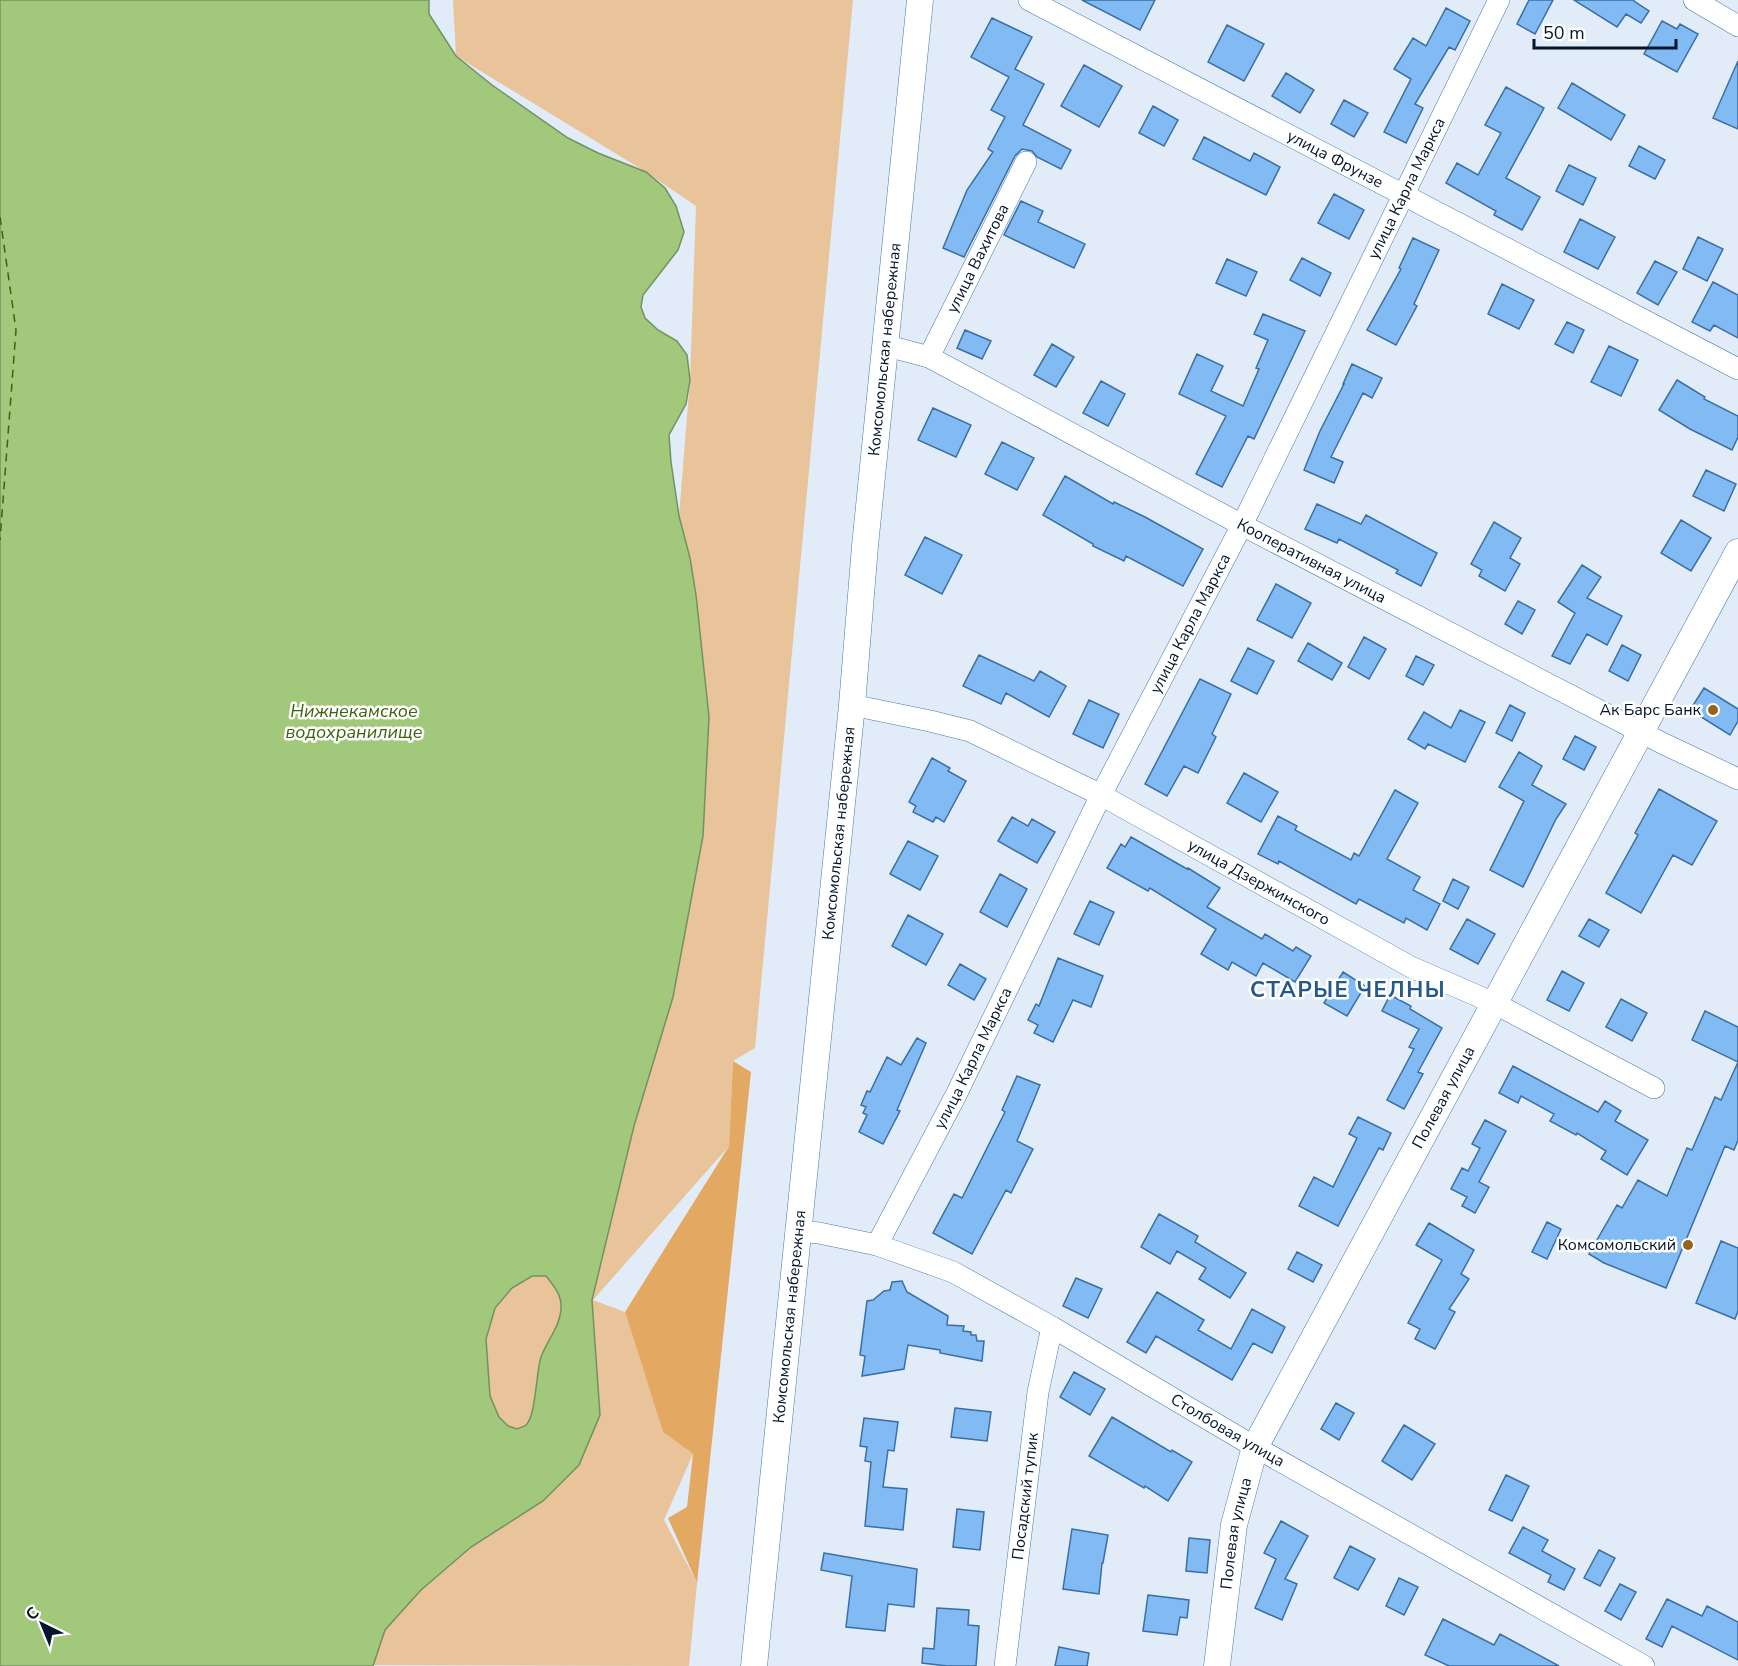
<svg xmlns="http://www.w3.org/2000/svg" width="1738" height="1666" viewBox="0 0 1738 1666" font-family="'Nunito Sans',sans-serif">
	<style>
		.green { fill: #e9c399 }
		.forest { fill: #e3a963 }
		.water { fill: #a1c87b; stroke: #719263; stroke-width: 1.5; fill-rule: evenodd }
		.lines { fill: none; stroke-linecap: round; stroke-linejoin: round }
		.ferry { stroke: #406210; stroke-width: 1.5; stroke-dasharray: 8 6; stroke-linecap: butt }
		.building { fill: #82baf3; stroke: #3a6fa4; stroke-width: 1.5 }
		.minor-casing { stroke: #457ab0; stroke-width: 22 }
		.tertiary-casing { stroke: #457ab0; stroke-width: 27 }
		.minor { stroke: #fff; stroke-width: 21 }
		.tertiary { stroke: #fff; stroke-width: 26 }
		.poi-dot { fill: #976319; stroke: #fff; stroke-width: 2 }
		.labels { text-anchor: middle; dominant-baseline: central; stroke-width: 5; stroke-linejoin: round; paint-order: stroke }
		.street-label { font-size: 16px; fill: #02152a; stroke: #fff }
		.poi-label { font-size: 16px; fill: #02152a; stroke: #fff; text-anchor: end }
		.water-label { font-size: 18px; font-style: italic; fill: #406210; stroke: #fff }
		.district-label { font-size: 22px; font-weight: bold; letter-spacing: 1.5px; fill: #23598c; stroke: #fff }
	</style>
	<rect width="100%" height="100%" fill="#e1ecf8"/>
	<path class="green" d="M 453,0 L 853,0 L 755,1048 L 733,1061 L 729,1146 L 593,1300 L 625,1312 L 663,1432 L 693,1454 L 664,1520 L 697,1583 L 689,1666 L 373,1665 L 385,1630 L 421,1590 L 471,1547 L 543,1501 L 579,1465 L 600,1415 L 592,1301 L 634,1126 L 673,997 L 679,516 L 690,380 L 696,206 L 646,172 L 456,56 Z
		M 532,1276 L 546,1276 C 554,1286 562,1295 561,1309 C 560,1326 547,1341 541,1357 C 536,1372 536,1416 526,1424 C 524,1427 520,1427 518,1429 L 508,1426 L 499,1417 L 489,1396 L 486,1339 L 495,1308 L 512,1288 Z"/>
	<path class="forest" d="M 733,1061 L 751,1072 L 697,1583 L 668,1518 L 687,1507 L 693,1454 L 663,1432 L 625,1312 L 729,1146 Z"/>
	<path class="water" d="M 0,0 L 429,0 L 429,14 L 456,56 L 492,85 L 568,138 L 598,153 L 646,172 L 665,188 L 676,206 L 684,232 L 678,250 L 643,295 L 641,307 L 645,318 L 658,330 L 677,341 L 687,355 L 690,380 L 686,404 L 669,435 L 671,462 L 679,516 L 690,558 L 696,595 L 709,717 L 703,836 L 673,997 L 634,1126 L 592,1300 L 600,1415 L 579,1465 L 543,1501 L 471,1547 L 421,1590 L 385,1630 L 373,1666 L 0,1666 ZM 532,1276 L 546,1276 C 554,1286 562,1295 561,1309 C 560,1326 547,1341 541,1357 C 536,1372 536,1416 526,1425 C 524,1427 520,1427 517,1429 L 508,1426 L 499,1417 L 490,1396 L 486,1339 L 495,1308 L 512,1288 Z"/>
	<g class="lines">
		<path class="ferry" d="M 0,217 L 16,330 L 0,540"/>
	</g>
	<path class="building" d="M 1082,0 L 1155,0 L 1140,30 Z
		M 1529,0 L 1553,0 L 1535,34 L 1517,24 Z
		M 1574,0 L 1634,0 L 1634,1 L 1649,11 L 1641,23 L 1626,14 L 1617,27 Z
		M 1446,8 L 1470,21 L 1455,50 L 1449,47 L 1415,104 L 1423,108 L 1406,143 L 1384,132 L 1411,79 L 1394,69 L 1413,38 L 1426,46 Z
		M 992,18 L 1032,37 L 1015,69 L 1044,84 L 1023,125 L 1071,150 L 1061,169 L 1037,157 L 1032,151 L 1022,149 L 1015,156 L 964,257 L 943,248 L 967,190 L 993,152 L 988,149 L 1005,117 L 991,110 L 1009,77 L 971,57 Z
		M 1662,21 L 1677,29 L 1680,24 L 1698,34 L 1677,72 L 1644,54 Z
		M 1227,25 L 1264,44 L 1244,81 L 1208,62 Z
		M 1738,61 L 1738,129 L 1713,118 Z
		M 1084,65 L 1122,86 L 1099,127 L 1061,106 Z
		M 1286,73 L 1314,90 L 1300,113 L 1272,96 Z
		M 1572,83 L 1625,115 L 1611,140 L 1558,108 Z
		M 1506,87 L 1544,108 L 1506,178 L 1540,197 L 1522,230 L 1494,215 L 1496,211 L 1446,183 L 1457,163 L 1478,175 L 1501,133 L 1485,125 Z
		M 1344,100 L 1368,113 L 1354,137 L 1331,124 Z
		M 1153,106 L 1178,120 L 1164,146 L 1139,133 Z
		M 1204,137 L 1250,161 L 1254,153 L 1280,167 L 1266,195 L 1193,159 Z
		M 1639,146 L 1665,160 L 1655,179 L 1629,166 Z
		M 1569,165 L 1596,178 L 1583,205 L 1556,191 Z
		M 1334,194 L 1364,210 L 1349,239 L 1318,223 Z
		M 1021,201 L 1043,211 L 1038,222 L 1085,244 L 1074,268 L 1004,235 Z
		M 1580,219 L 1615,237 L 1598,269 L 1564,252 Z
		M 1698,237 L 1723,249 L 1707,281 L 1683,269 Z
		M 1413,238 L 1439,250 L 1414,304 L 1417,306 L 1396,345 L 1367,330 L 1401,269 L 1399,268 Z
		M 1302,258 L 1331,273 L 1320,296 L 1290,280 Z
		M 1227,259 L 1257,272 L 1246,296 L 1216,283 Z
		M 1655,261 L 1677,272 L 1658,305 L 1637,293 Z
		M 1713,282 L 1738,295 L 1738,338 L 1714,325 L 1710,331 L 1692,322 Z
		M 1502,284 L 1534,300 L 1519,329 L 1488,314 Z
		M 1263,314 L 1305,331 L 1254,439 L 1248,436 L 1222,487 L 1196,474 L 1226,416 L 1179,394 L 1197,354 L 1223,366 L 1211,391 L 1243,406 L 1259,369 L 1256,368 L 1268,340 L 1254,334 Z
		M 1567,322 L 1584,330 L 1573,353 L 1555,344 Z
		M 965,330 L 991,341 L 982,359 L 957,348 Z
		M 1052,344 L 1074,357 L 1056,387 L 1034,375 Z
		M 1609,346 L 1638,360 L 1621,396 L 1591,382 Z
		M 1352,364 L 1382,378 L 1372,398 L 1363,393 L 1331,457 L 1343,462 L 1334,483 L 1304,470 L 1320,431 L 1344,384 L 1343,384 Z
		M 1677,380 L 1705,397 L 1704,399 L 1738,416 L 1738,437 L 1732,450 L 1690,429 L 1659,410 Z
		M 1101,381 L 1125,394 L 1108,426 L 1083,413 Z
		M 933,408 L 971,425 L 956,457 L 918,440 Z
		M 1002,442 L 1034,458 L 1017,490 L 985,474 Z
		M 1706,470 L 1736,484 L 1724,511 L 1693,496 Z
		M 1065,476 L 1113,504 L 1114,502 L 1145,517 L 1203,549 L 1183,586 L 1126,556 L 1124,561 L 1093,546 L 1093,544 L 1043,515 Z
		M 1317,504 L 1361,524 L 1366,515 L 1437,553 L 1421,586 L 1396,573 L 1398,570 L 1339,539 L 1337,543 L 1305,529 Z
		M 1681,520 L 1711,538 L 1691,571 L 1661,553 Z
		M 1494,522 L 1521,538 L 1510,558 L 1520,564 L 1505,591 L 1479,576 L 1482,570 L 1471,564 Z
		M 925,537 L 962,555 L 942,594 L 905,575 Z
		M 1582,565 L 1601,577 L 1587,598 L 1622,616 L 1607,645 L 1587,634 L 1570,664 L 1552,656 L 1575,613 L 1558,602 Z
		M 1276,584 L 1311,603 L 1292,638 L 1257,620 Z
		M 1518,601 L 1535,610 L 1522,634 L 1505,624 Z
		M 1364,637 L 1386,649 L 1369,679 L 1348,667 Z
		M 1308,643 L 1342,663 L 1332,680 L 1298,661 Z
		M 1622,645 L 1641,655 L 1628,681 L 1609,671 Z
		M 1248,648 L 1274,661 L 1257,694 L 1231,681 Z
		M 979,655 L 1034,681 L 1040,671 L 1066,686 L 1049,717 L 1006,693 L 1001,704 L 963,686 Z
		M 1416,656 L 1434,665 L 1423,685 L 1406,676 Z
		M 1200,679 L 1231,694 L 1212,734 L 1216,737 L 1198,773 L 1184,766 L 1167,796 L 1145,784 Z
		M 1704,688 L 1738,709 L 1738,721 L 1730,735 L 1690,710 Z
		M 1089,700 L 1119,714 L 1103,748 L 1073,734 Z
		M 1510,705 L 1525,713 L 1512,741 L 1496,733 Z
		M 1460,710 L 1485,722 L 1465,762 L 1428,744 L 1425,749 L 1408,739 L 1424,712 L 1451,728 Z
		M 1575,736 L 1596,747 L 1584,770 L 1563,759 Z
		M 1519,752 L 1542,766 L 1532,785 L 1566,804 L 1556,819 L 1523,887 L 1490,870 L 1524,801 L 1499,787 Z
		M 932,758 L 950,768 L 948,771 L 966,781 L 944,822 L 936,817 L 933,822 L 913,812 L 916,806 L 909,802 Z
		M 1244,773 L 1278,792 L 1261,822 L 1227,803 Z
		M 1659,789 L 1717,821 L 1692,865 L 1673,855 L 1641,913 L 1606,893 L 1638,835 L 1635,833 Z
		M 1395,790 L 1418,803 L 1387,859 L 1420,877 L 1413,890 L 1440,904 L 1427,930 L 1406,918 L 1404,923 L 1359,899 L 1356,904 L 1279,861 L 1278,864 L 1258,854 L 1278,816 L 1297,826 L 1295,830 L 1351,860 L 1354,853 L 1359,856 Z
		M 1012,817 L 1028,826 L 1032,819 L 1055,832 L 1037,863 L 998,841 Z
		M 1131,837 L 1187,869 L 1188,868 L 1220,888 L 1207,907 L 1262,939 L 1265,934 L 1293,951 L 1296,947 L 1311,956 L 1295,982 L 1263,963 L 1256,976 L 1232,962 L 1228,970 L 1201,954 L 1216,929 L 1150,888 L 1148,891 L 1107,868 L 1121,844 L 1125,847 Z
		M 908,841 L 938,856 L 920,890 L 890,874 Z
		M 1000,874 L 1027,889 L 1007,927 L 980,912 Z
		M 1453,879 L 1469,887 L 1458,909 L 1443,901 Z
		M 1090,901 L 1114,912 L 1099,945 L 1074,934 Z
		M 908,915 L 943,934 L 926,965 L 892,946 Z
		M 1467,919 L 1495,934 L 1478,964 L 1450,949 Z
		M 1589,919 L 1609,930 L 1599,947 L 1579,936 Z
		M 1058,958 L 1103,976 L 1091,1007 L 1073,1000 L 1053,1042 L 1034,1033 L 1038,1025 L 1028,1020 L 1036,1004 L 1039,1006 Z
		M 960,964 L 986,979 L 974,1000 L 948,985 Z
		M 1562,971 L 1584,983 L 1569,1011 L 1547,1000 Z
		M 1343,972 L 1365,986 L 1347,1016 L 1324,1003 Z
		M 1390,995 L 1411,1006 L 1410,1009 L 1442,1028 L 1418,1072 L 1423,1074 L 1404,1109 L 1387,1100 L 1414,1049 L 1409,1047 L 1419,1029 L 1382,1011 Z
		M 1621,999 L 1647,1013 L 1632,1041 L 1606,1027 Z
		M 1705,1011 L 1738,1027 L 1738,1062 L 1692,1040 Z
		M 917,1038 L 926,1043 L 897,1110 L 900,1111 L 883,1144 L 859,1132 L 867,1115 L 863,1113 L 866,1107 L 861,1105 L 867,1091 L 870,1092 L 887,1057 L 901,1065 Z
		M 1738,1062 L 1738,1140 L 1734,1150 L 1725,1146 L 1666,1288 L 1604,1263 L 1589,1254 L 1617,1205 L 1622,1208 L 1638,1180 L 1667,1196 L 1687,1148 L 1692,1150 L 1715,1097 L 1721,1100 Z
		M 1513,1066 L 1598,1112 L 1605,1101 L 1621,1111 L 1615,1121 L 1648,1140 L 1627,1175 L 1601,1159 L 1606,1151 L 1577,1133 L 1576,1135 L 1550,1121 L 1554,1114 L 1521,1096 L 1518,1103 L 1499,1093 Z
		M 1017,1076 L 1040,1085 L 1017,1141 L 1033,1149 L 1011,1193 L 1006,1190 L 972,1254 L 933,1233 L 954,1194 L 962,1198 L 1005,1112 L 1002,1110 Z
		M 1358,1117 L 1391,1133 L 1383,1150 L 1379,1148 L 1338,1226 L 1299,1206 L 1314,1177 L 1333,1187 L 1357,1138 L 1349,1134 Z
		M 1485,1120 L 1506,1131 L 1479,1182 L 1489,1187 L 1475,1213 L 1462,1206 L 1467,1197 L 1451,1189 L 1462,1168 L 1468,1171 L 1480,1148 L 1472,1144 Z
		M 1159,1214 L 1198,1236 L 1195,1242 L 1246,1273 L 1230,1298 L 1199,1279 L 1206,1268 L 1177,1251 L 1170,1264 L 1141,1247 Z
		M 1547,1222 L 1561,1229 L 1547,1259 L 1532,1252 Z
		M 1429,1223 L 1474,1250 L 1461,1274 L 1469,1279 L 1449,1309 L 1455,1312 L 1435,1349 L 1415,1339 L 1420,1329 L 1408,1323 L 1442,1260 L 1416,1245 Z
		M 1721,1241 L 1738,1248 L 1738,1311 L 1735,1319 L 1696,1303 Z
		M 1297,1252 L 1322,1265 L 1313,1282 L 1288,1269 Z
		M 1076,1278 L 1102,1289 L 1088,1318 L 1063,1306 Z
		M 902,1281 L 907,1292 L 948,1316 L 947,1325 L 964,1326 L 963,1331 L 971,1332 L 971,1335 L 976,1335 L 977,1341 L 984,1341 L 982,1361 L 940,1353 L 940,1350 L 908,1345 L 904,1369 L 862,1376 L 865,1356 L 860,1355 L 867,1301 L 873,1300 L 884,1291 L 890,1290 L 892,1282 Z
		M 1157,1292 L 1204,1320 L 1198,1330 L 1231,1349 L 1252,1309 L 1285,1327 L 1272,1353 L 1253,1343 L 1232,1380 L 1156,1336 L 1146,1353 L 1127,1342 Z
		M 1074,1372 L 1105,1389 L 1090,1415 L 1060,1397 Z
		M 1336,1403 L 1354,1413 L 1339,1440 L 1321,1429 Z
		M 955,1408 L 991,1412 L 987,1441 L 951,1437 Z
		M 1112,1417 L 1171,1452 L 1172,1450 L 1192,1462 L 1168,1501 L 1145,1486 L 1144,1488 L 1089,1456 Z
		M 864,1418 L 898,1422 L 894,1451 L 888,1450 L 883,1487 L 907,1489 L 903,1530 L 865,1526 L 871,1462 L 865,1461 L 867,1447 L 860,1446 Z
		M 1404,1425 L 1435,1444 L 1412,1480 L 1382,1461 Z
		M 1506,1475 L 1529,1486 L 1512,1521 L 1489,1510 Z
		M 957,1509 L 984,1512 L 980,1550 L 953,1547 Z
		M 1281,1521 L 1308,1536 L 1285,1579 L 1297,1584 L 1282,1620 L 1255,1608 L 1276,1559 L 1264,1553 Z
		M 1523,1527 L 1548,1540 L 1542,1551 L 1575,1569 L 1564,1590 L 1548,1582 L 1551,1575 L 1509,1553 Z
		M 1072,1529 L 1108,1535 L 1103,1563 L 1102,1563 L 1099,1594 L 1063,1589 Z
		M 1189,1538 L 1210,1540 L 1207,1573 L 1186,1571 Z
		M 1350,1546 L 1375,1559 L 1358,1590 L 1334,1578 Z
		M 1599,1550 L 1615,1558 L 1600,1586 L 1584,1578 Z
		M 824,1553 L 917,1569 L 914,1607 L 888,1604 L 885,1631 L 846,1627 L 852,1576 L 821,1570 Z
		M 1399,1578 L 1418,1587 L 1404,1615 L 1386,1606 Z
		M 1620,1584 L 1636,1592 L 1621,1620 L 1605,1611 Z
		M 1148,1595 L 1189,1600 L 1187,1618 L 1180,1617 L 1177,1635 L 1143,1631 Z
		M 1667,1599 L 1702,1616 L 1707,1606 L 1738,1622 L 1738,1660 L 1672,1626 L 1662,1647 L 1646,1639 Z
		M 937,1608 L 969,1610 L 968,1625 L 979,1626 L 976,1666 L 947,1666 L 922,1663 L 923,1648 L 934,1649 Z
		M 1443,1619 L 1494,1645 L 1500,1634 L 1559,1666 L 1449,1666 L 1425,1655 Z
		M 1059,1647 L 1089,1653 L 1087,1666 L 1055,1666 Z"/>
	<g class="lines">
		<defs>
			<g id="minor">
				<path id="s1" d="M 1029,0 L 1738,369"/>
				<path d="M 1694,0 L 1738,26"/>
				<path id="s2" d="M 884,345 L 929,357 L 1242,525 L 1662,743 L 1738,779"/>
				<path id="s3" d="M 929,357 L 1026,162"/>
				<path id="s4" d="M 852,705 L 930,721 L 970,731 L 1101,795 L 1411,967 L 1494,1003 L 1654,1088"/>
				<path id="s5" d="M 799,1231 L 819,1233 L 877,1245 L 953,1272 L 1052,1327 L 1255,1447 L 1644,1666"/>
				<path id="s6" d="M 877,1245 L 956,1095 L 1101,795 L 1242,525 L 1499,0"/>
				<path id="s7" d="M 1005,1666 L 1038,1392 L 1052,1327"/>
			</g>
			<g id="tertiary">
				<path id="s8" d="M 754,1666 L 852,705 L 865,546 L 920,0"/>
				<path id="s9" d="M 1217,1666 L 1234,1525 L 1255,1447 L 1738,552"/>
			</g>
		</defs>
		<use href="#minor" class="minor-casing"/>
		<use href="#tertiary" class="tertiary-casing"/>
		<use href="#minor" class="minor"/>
		<use href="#tertiary" class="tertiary"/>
	</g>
	<g class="poi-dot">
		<circle cx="1713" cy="710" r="6"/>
		<circle cx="1688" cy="1245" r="6"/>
	</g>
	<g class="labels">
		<g class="street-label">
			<text stroke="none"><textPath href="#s1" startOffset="345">улица Фрунзе</textPath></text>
			<text stroke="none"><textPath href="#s6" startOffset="1182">улица Карла Маркса</textPath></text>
			<text stroke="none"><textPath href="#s3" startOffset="110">улица Вахитова</textPath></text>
			<text stroke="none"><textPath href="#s8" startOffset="1323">Комсомольская набережная</textPath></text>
			<text stroke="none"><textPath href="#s2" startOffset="480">Кооперативная улица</textPath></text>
			<text stroke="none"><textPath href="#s6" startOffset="696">улица Карла Маркса</textPath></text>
			<text stroke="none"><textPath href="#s8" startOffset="837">Комсомольская набережная</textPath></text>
			<text stroke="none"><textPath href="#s4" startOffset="447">улица Дзержинского</textPath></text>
			<text stroke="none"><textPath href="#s6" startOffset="210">улица Карла Маркса</textPath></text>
			<text stroke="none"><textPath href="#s9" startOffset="620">Полевая улица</textPath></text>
			<text stroke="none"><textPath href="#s8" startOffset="351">Комсомольская набережная</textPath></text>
			<text stroke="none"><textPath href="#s5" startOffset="477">Столбовая улица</textPath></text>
			<text stroke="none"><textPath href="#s7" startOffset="171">Посадский тупик</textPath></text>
			<text stroke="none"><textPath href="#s9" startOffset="134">Полевая улица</textPath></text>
		</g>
		<g class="poi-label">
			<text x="1701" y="710">Ак Барс Банк</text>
			<text x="1676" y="1245">Комсомольский</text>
		</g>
		<g class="water-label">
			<text x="354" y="711">Нижнекамское<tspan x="354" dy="21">водохранилище</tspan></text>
		</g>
		<g class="district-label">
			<text x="1348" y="990">СТАРЫЕ ЧЕЛНЫ</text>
		</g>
	</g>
	<g transform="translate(42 1624) rotate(317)" stroke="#ffffff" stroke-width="4.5" paint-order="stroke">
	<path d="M0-4.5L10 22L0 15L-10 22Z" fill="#02152a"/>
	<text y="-9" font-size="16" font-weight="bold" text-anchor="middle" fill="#02152a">С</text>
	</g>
	<path d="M1534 39v9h142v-9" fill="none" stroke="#02152a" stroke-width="3"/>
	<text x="1543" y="39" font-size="18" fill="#02152a" stroke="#ffffff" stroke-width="4.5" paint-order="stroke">50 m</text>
</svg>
